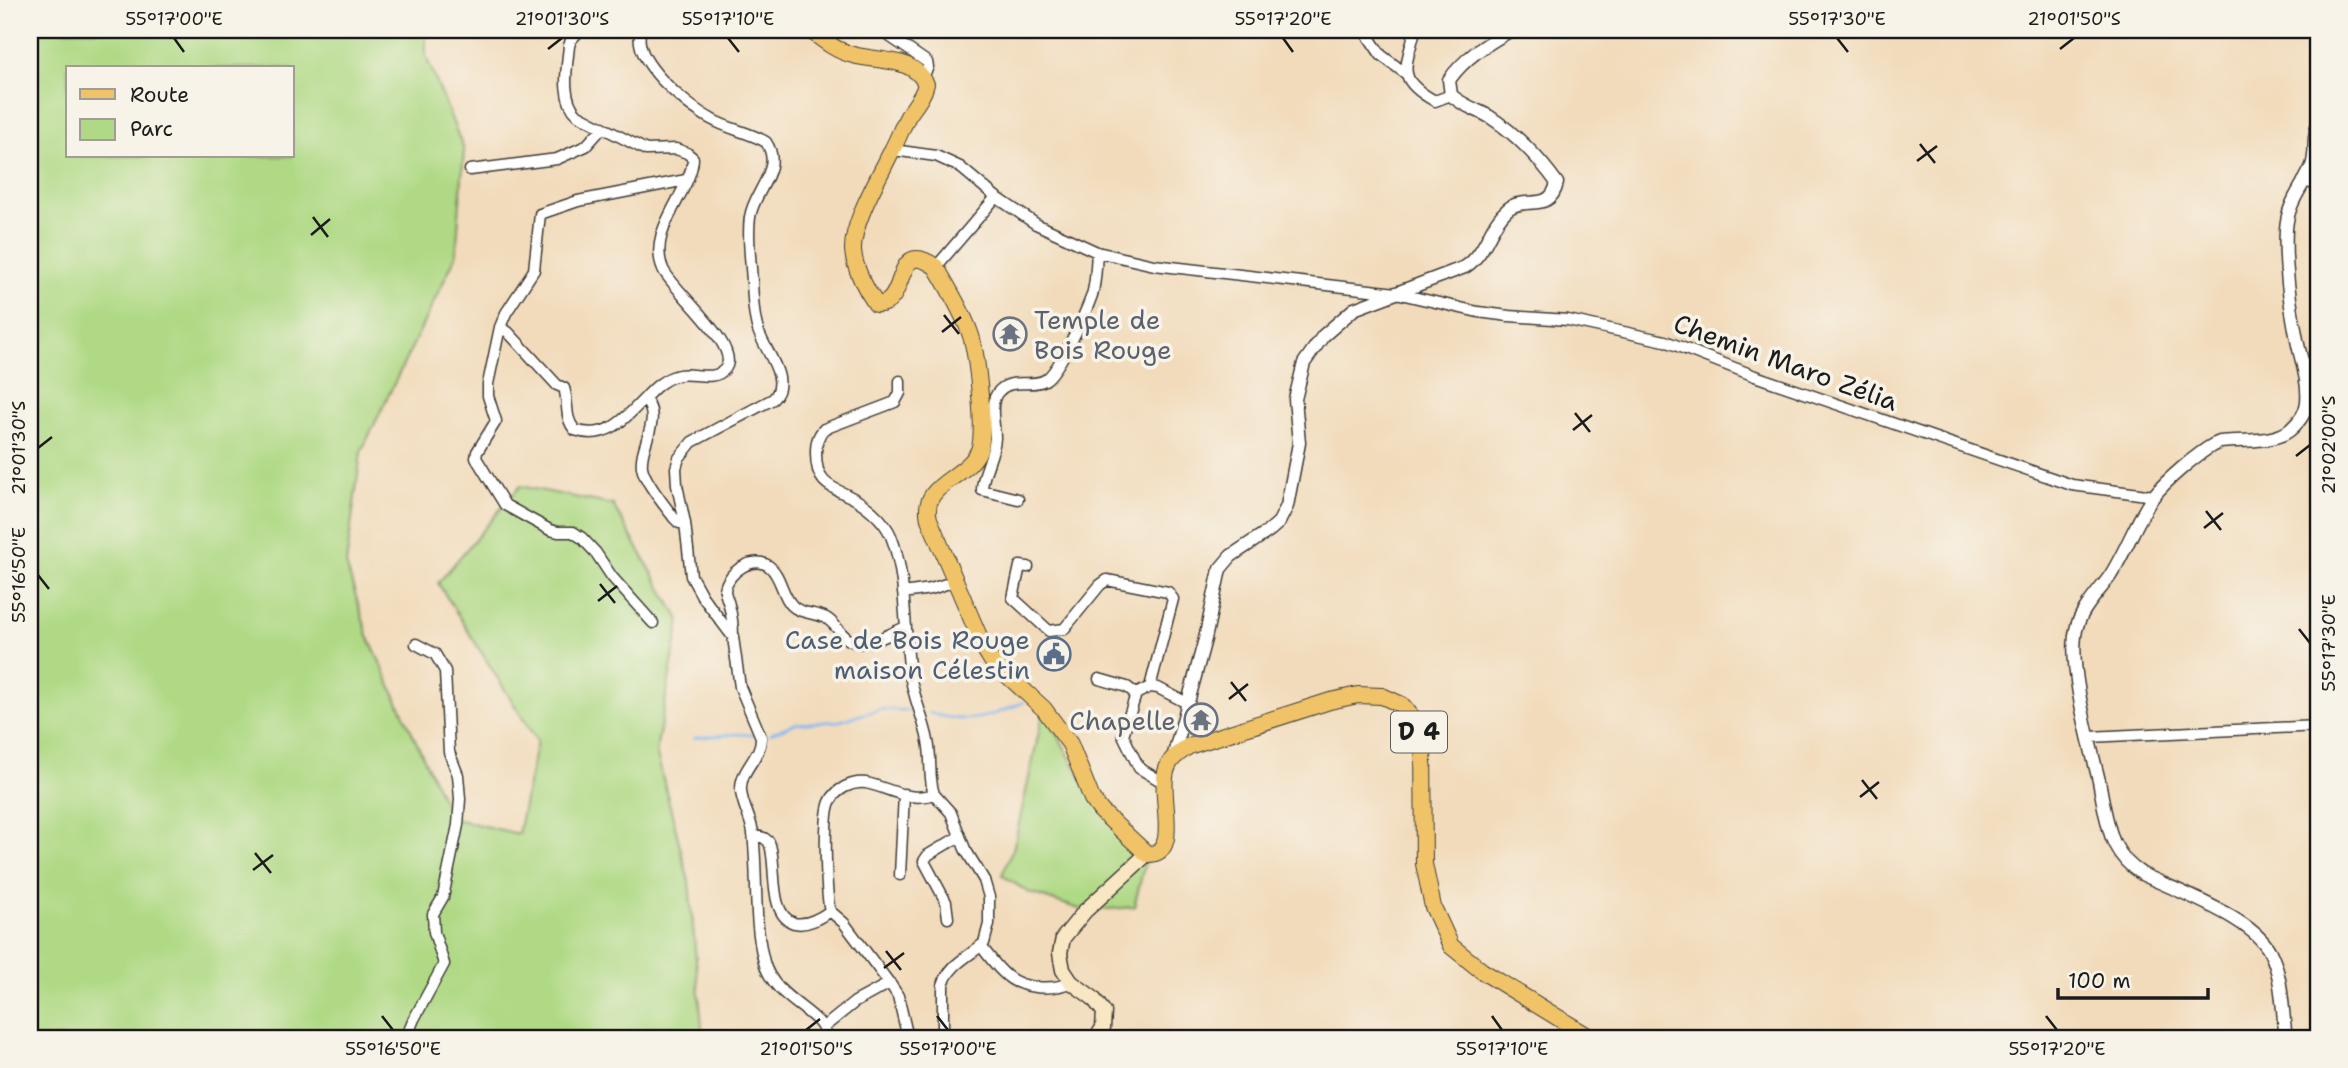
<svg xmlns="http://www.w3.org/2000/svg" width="2348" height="1068" viewBox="0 0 2348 1068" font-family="'Shantell Sans',sans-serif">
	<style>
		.green { fill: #afd984; stroke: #667a50; stroke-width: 2; fill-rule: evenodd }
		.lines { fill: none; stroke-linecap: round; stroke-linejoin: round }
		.stream { stroke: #7fb8f0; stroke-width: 2.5 }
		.minor-casing { stroke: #3c3934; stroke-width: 13 }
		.tertiary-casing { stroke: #3c3934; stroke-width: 15 }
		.secondary-casing { stroke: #3c3934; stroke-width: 17 }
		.primary-casing { stroke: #3c3934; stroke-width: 18 }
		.minor { stroke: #fff; stroke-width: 10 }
		.tertiary { stroke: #fff; stroke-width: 12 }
		.secondary { stroke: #f9e7c3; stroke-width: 14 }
		.primary { stroke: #f0c369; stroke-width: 16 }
		.ticks { fill: none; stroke: #1c1c1c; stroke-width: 2.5 }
		.labels { text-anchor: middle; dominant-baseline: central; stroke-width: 7; stroke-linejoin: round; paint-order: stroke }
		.shield { fill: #f7f3e8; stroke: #5e5c59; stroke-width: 2 }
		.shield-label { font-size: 24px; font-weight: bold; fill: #1c1c1c }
		.worship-label { font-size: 26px; fill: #5b616d; stroke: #f7f3e8; text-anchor: start }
		.street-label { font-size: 26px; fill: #1c1c1c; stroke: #f7f3e8 }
		.service-label { font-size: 26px; fill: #4e5e75; stroke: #f7f3e8; text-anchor: end }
		.neatline { fill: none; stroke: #1c1c1c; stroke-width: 2.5 }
		.ticks-label { font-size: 18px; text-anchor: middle; fill: #1c1c1c }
	</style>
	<rect width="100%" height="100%" fill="#f7f3e8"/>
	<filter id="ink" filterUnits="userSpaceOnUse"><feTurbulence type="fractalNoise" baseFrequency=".0143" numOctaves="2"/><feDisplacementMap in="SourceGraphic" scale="14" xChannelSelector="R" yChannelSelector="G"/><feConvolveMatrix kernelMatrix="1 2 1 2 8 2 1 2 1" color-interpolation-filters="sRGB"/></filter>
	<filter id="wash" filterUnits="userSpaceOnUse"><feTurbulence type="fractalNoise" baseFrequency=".00686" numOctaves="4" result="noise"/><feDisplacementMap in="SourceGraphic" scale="28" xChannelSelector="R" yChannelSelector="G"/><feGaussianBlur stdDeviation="1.57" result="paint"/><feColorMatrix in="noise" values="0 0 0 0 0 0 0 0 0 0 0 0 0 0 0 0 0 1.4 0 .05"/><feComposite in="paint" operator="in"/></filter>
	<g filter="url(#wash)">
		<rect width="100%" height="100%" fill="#f2dbbb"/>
		<path class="green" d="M 30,30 L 426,30 L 426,56 L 464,150 L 456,256 L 361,452 L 346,564 L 368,636 L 451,818 L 518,834 L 537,741 L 438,583 L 520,486 L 613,505 L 680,621 L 656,751 L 689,882 L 703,1038 L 30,1038 ZM 68,68 L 292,68 L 292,156 L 68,156 Z
			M 1044,709 L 1092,799 L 1147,854 L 1134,907 L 1085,911 L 1028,892 L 1002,875 L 1014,846 Z"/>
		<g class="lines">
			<path class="stream" d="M 930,713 C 968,725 989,718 1024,702
				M 1056,713 L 1077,741
				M 770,734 L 794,724 L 840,721 L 881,709 L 912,711
				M 694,738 L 736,734 L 754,735"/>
		</g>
	</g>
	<g filter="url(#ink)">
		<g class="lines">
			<defs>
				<path id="minor" d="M 580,30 L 571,40 L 569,46 C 567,67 560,99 578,115 L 646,150 L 676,149 L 687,153 L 693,158 C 692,192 646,230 663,269 C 672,290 743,347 725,369 C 714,382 693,372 679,375 C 664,378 654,388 644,399 C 664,418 639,445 642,467 C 644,481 665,506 674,518 L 679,523 L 685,523
					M 641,30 C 630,60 687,106 711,119 C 728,129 749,132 766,142 C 784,169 754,190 750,217 C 747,238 751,261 752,282 C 753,298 753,315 758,330 C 764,350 792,380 773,399 L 692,442 L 679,458 L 676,468 L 677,485 L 685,523 L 691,576 L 702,596 L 733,637 L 740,687 L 761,737 C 762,757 739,770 741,791 C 742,805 751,818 753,833 C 758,876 753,920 764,962 C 774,1001 825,1012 826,1038
					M 883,30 L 889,36 L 927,62 L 928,67 L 923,76
					M 1364,30 L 1381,55 L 1405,73
					M 1415,30 C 1406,68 1395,79 1435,101 L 1451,95
					M 893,150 L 936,156 L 960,167 L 996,197 L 1036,224 L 1097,252 L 1154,265 L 1396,293 L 1478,312 L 1509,316 L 1568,320 L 1665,341 L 1755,376 L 2072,485 L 2154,496
					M 470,170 L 557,159 L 586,146 L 603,127
					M 2303,181 L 2318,185
					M 936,267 L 996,197
					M 500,327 L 508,332 L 557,385 L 564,388 C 569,403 564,418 575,430 C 606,441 625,419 644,399
					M 900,381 L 900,393 L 895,402 L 824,429 C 817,436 816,444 816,453 C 816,481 826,485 849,496 C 864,503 884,519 891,536 C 907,576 904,631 910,674 C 913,697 924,719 928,741 C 932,759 928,777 934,794
					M 1018,499 L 982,490 C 982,473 994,456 995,438 C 995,424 988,402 999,391 C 1012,377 1031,388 1045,380 C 1059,372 1086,312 1092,295 C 1096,282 1096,265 1097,252
					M 1028,567 L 1020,566 L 1013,598 L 1049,631 L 1064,629 L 1100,585 L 1107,580 L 1168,592 L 1173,599 L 1150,687 L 1158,688 L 1187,703
					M 903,593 L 931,589 L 955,581
					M 653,623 L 612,577 L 596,553 L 582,538 L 573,532 L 558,532 L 550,530 L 505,505 L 476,458 L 477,452 L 496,421 L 488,396 L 488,384 L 500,327 L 506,313 L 534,270 L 540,214 L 578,201 L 686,180
					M 733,637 C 733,627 732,616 729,605 C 728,600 725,595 725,590 C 727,572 754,554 770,567 C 782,577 782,599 795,608 C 804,614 816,613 826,618 C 837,624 842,639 854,642 C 869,647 890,633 904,628
					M 1099,679 L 1127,687 L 1136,694
					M 1150,687 L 1136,694 L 1123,735 L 1139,768 L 1164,783
					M 2089,737 L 2318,726
					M 753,835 L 764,838 L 769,842 C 778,863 767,914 794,923 C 807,926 820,918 830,911 C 826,893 823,817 830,802 C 836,789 852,781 866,783 C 890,788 910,803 934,794 L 951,813 L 965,849 L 984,880 L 989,897 L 989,924 L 984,943 C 970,956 949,964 943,985 L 943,1038
					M 900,875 L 904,794
					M 830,911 L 844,923 L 893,988 L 898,996 L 908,1038
					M 948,918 L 946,902 L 924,861 L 928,855 L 960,836
					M 981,946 C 989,956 997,968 1007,976 C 1022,989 1053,991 1071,982
					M 824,1027 L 855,1002 L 890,983
					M 406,1038 L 414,1019 L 444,964 L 434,932 L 433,914 L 443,897 L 458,825 L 460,799 L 458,775 L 449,752 L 445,671 L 435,654 L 416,644"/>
				<path id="tertiary" d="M 1173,758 L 1205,639 L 1220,569 L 1231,556 L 1270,530 L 1279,522 L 1287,506 L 1299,443 L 1295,399 L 1304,363 L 1323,336 L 1354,309 L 1465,267 C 1487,253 1489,225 1508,209 C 1525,195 1550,214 1557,183 C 1540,159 1515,133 1490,117 C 1476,109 1463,106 1451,95 L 1449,80 C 1465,57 1487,44 1511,30
					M 2286,1038 C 2282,1011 2283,977 2270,952 C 2253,918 2177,891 2142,874 C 2129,866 2121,857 2114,843 C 2106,824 2103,802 2099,781 C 2090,743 2068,666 2076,630 C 2080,610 2099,592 2110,576 C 2126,551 2136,521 2153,497 C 2164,482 2197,454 2213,445 L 2220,442 C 2239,440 2277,443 2291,429 C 2299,422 2306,413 2307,402 C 2309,382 2301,360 2297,340 C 2290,303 2284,266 2286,229 C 2288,201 2302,189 2312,166 C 2317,152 2312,137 2318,124"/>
				<path id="secondary" d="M 1096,1038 L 1103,1028 L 1104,1012 L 1093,998 L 1071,982 L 1063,970 L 1060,953 L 1063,938 L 1085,911 L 1147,854"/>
				<path id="primary" d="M 810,30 C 823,40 836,51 853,55 C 878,62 913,56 926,84 C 923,97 915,105 908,116 C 902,127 898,139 892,150 C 880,176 852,222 853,250 C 854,268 866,290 876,304 C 910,308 891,235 936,267 C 948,288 962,310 970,333 C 977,352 986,433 979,450 C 967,479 920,483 929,519 L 984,648 L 992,661 L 1044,709 L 1070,744 L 1092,799 L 1101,811 L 1147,854 C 1185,855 1154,789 1169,764 C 1173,756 1182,751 1189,746 L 1330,701 L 1358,695 L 1382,696 L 1402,705 L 1416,722 L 1423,742 L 1424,864 L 1433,907 L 1451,946 L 1482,971 L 1591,1038"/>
			</defs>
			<use href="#minor" class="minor-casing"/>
			<use href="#tertiary" class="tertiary-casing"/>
			<use href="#secondary" class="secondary-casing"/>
			<use href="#primary" class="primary-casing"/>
			<use href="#minor" class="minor"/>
			<use href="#tertiary" class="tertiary"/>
			<use href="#secondary" class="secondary"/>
			<use href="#primary" class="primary"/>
		</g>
	</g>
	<path class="ticks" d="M 174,38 L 184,52M 728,38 L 739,52M 1283,38 L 1293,52M 1837,38 L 1848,52M 548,49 L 562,38M 2060,49 L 2074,38M 1920,144 L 1935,163M 1917,161 L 1937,146M 313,217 L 328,237M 311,235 L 330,219M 944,315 L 959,334M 942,332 L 961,317M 1575,413 L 1590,432M 1573,430 L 1592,415M 38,448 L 52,437M 2296,456 L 2310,445M 2206,511 L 2221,530M 2204,528 L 2223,513M 38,575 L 49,589M 600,584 L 615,603M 598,601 L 617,586M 2299,629 L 2310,643M 1231,682 L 1246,701M 1229,699 L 1248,684M 1862,780 L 1877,799M 1860,797 L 1879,782M 255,853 L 271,873M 253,870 L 273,855M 886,951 L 901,970M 884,968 L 904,953M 382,1016 L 393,1030M 937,1016 L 948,1030M 1492,1016 L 1502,1030M 2046,1016 L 2057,1030M 806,1030 L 820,1019"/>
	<defs>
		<symbol id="temple-ring" viewBox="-11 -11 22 22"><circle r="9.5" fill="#f7f3e8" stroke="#6b7280" stroke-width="1.5"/><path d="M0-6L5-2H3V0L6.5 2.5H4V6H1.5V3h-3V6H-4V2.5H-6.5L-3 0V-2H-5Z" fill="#6b7280"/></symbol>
		<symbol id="civic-ring" viewBox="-11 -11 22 22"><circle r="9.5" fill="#f7f3e8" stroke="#5c6f8a" stroke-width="1.5"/><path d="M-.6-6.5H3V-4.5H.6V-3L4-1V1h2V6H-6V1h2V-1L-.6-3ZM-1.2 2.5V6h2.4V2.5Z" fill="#5c6f8a"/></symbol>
	</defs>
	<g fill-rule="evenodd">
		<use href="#temple-ring" x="991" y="315" width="38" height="38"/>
		<use href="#civic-ring" x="1035" y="635" width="38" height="38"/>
		<use href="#temple-ring" x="1182" y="701" width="38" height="38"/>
	</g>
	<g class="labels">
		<rect class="shield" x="1391" y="711.5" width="56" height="41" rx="5"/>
		<g class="shield-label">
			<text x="1419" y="732">D 4</text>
		</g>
		<g class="worship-label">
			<text x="1034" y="319">Temple de<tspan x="1034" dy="30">Bois Rouge</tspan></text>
			<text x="1176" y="720" text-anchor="end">Chapelle</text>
		</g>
		<g class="street-label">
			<text transform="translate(1786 362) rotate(20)">Chemin Maro Zélia</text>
		</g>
		<g class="service-label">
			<text x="1030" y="639">Case de Bois Rouge<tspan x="1030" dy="30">maison Célestin</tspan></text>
		</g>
	</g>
	<rect width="2348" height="1068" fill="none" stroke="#f7f3e8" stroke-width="77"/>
	<rect x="66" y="66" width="228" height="91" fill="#f7f3e8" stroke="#9f9d96" stroke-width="2"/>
	<rect x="80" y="89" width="35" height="10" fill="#f0c369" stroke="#9f9d96" stroke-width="2"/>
	<text x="130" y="102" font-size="21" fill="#1c1c1c">Route</text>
	<rect x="80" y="119" width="35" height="21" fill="#afd984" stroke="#9f9d96" stroke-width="2"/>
	<text x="130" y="136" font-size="21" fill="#1c1c1c">Parc</text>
	<path d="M2058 988v10h150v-10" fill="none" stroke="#1c1c1c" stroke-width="3.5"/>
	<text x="2068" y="988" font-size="21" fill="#1c1c1c" stroke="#f7f3e8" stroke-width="5" paint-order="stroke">100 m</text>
	<rect x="38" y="38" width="2272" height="992" class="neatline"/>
	<g class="ticks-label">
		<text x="174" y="25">55°17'00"E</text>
		<text x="562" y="25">21°01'30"S</text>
		<text x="728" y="25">55°17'10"E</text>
		<text x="1283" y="25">55°17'20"E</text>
		<text x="1837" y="25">55°17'30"E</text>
		<text x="2074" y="25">21°01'50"S</text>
		<text transform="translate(2329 445) rotate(-90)" y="6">21°02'00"S</text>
		<text transform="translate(19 448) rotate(-90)" y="6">21°01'30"S</text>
		<text transform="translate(19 575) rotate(-90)" y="6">55°16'50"E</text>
		<text transform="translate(2329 643) rotate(-90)" y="6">55°17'30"E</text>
		<text x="393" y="1055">55°16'50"E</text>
		<text x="806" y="1055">21°01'50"S</text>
		<text x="948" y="1055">55°17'00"E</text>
		<text x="1502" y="1055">55°17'10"E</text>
		<text x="2057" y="1055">55°17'20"E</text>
	</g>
</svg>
